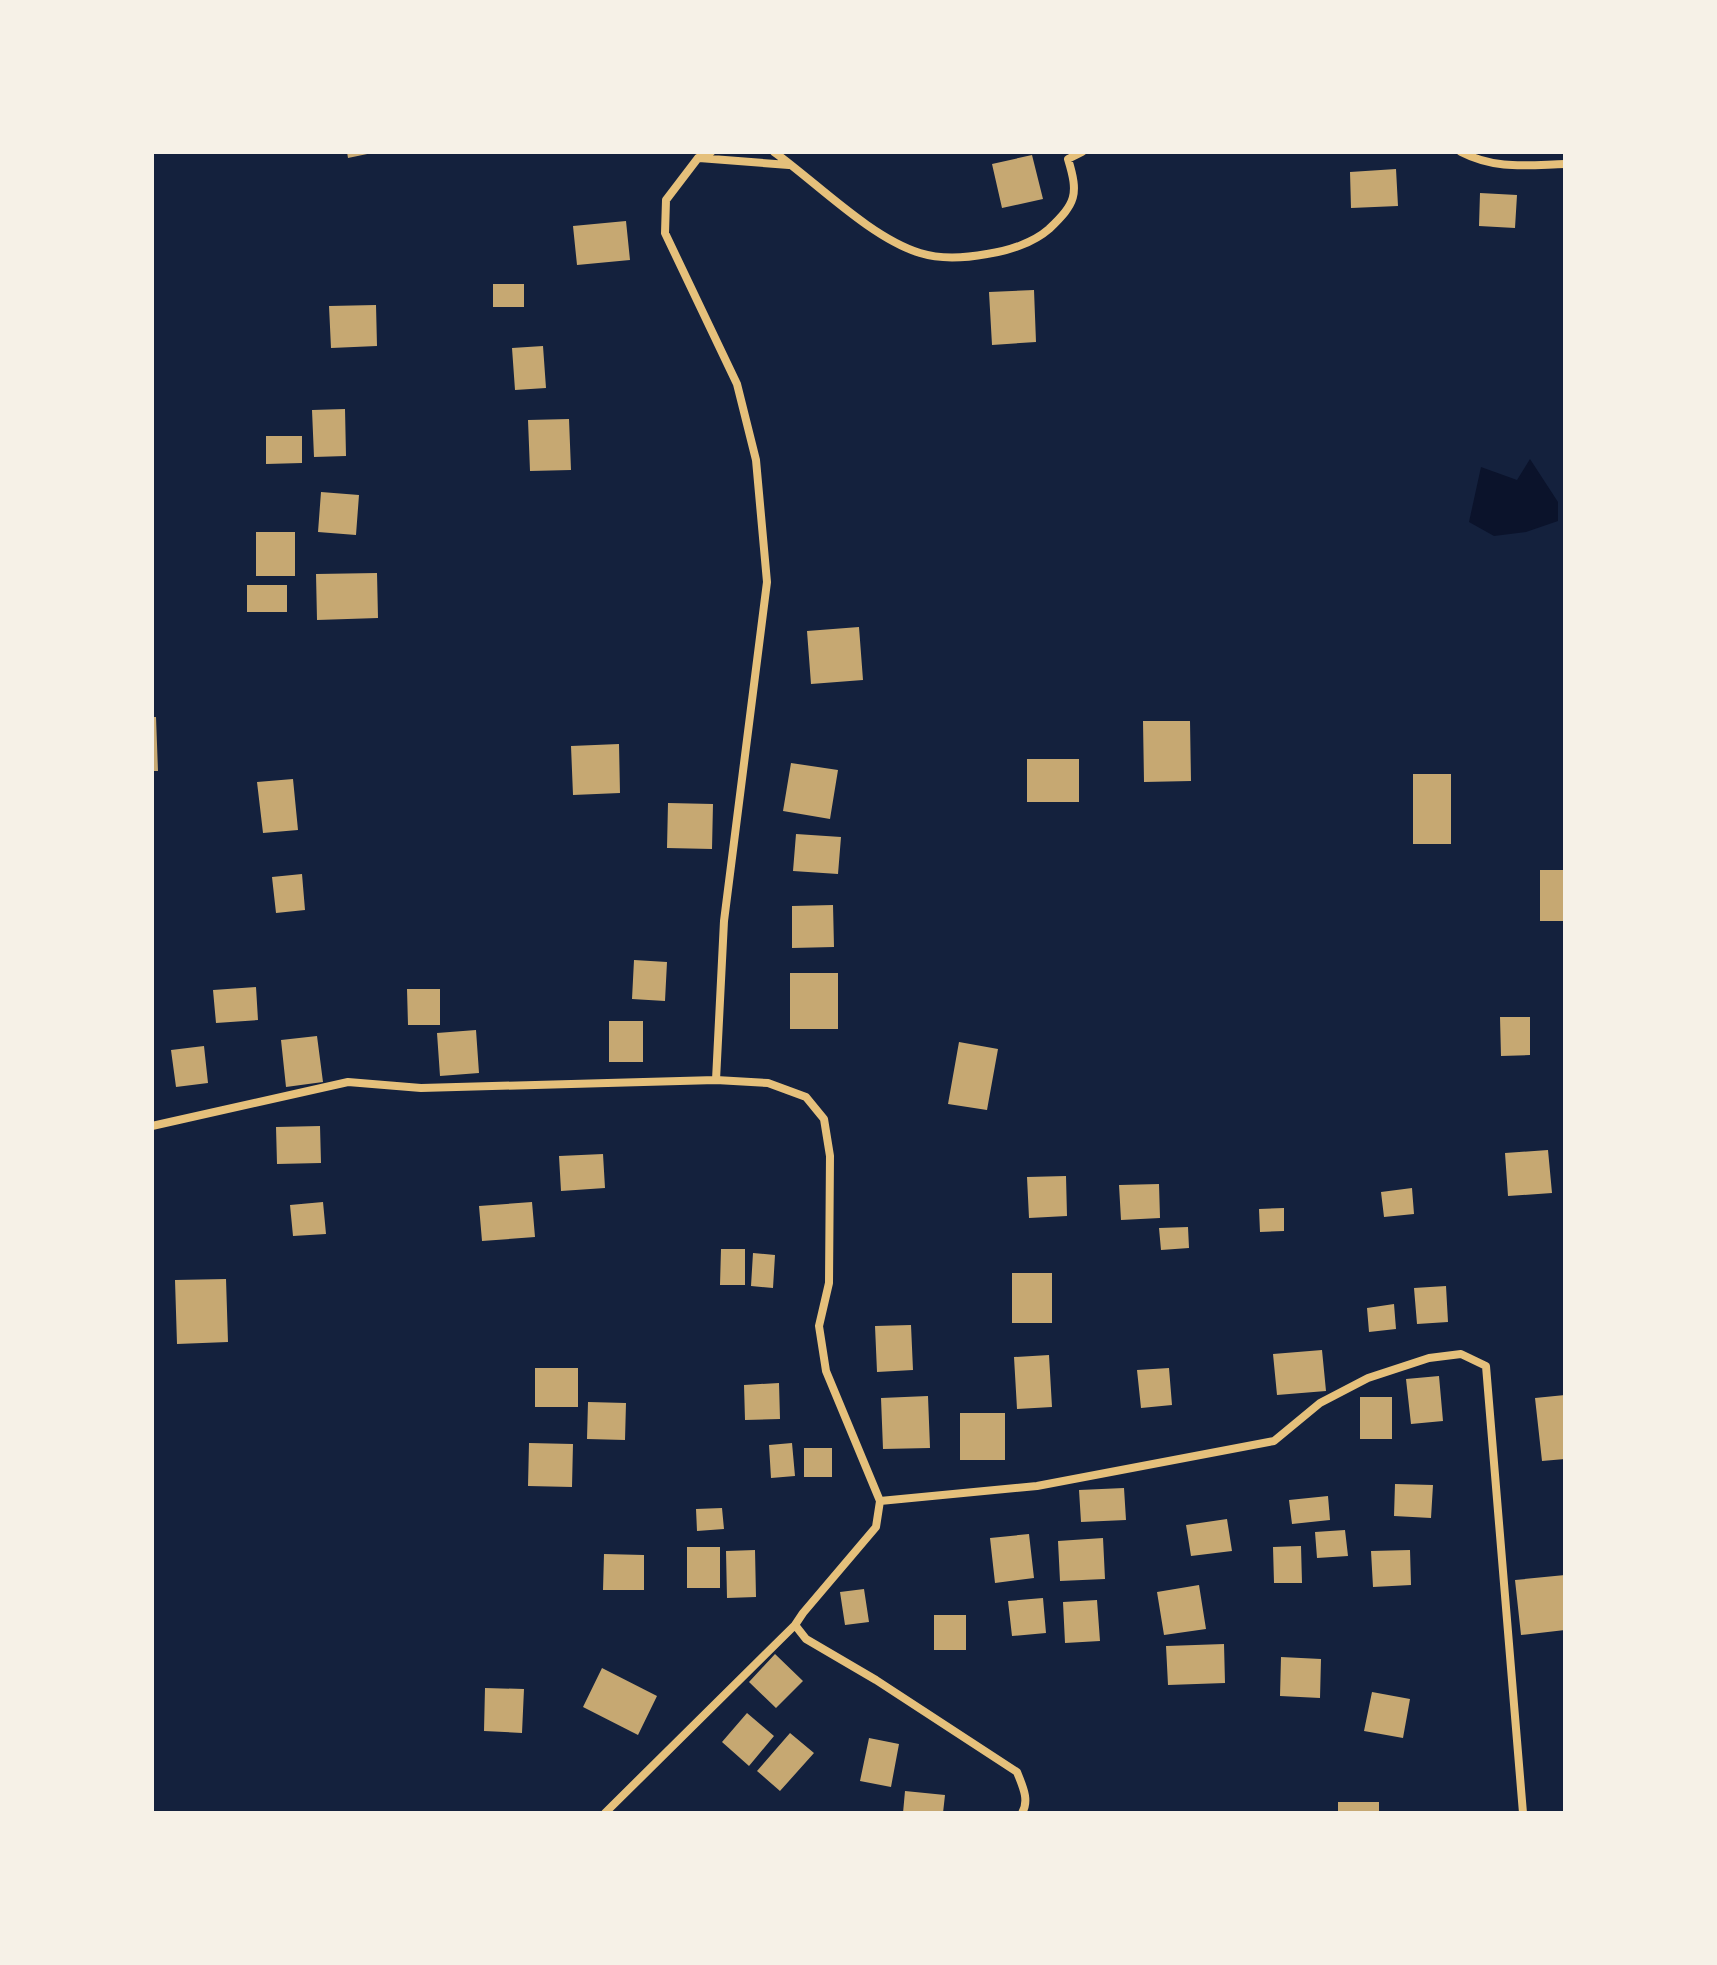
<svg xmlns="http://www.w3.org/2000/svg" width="1717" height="1965" viewBox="0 0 1717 1965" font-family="'Open Sans',sans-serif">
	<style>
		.water { fill: #0b132b }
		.building { fill: #c6a872 }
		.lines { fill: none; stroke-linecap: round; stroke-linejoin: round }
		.minor { stroke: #e5c07b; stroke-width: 8 }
	</style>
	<rect width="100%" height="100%" fill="#14213d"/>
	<path class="water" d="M 1530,459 L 1558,502 L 1558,521 L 1526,532 L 1494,536 L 1469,522 L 1481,467 L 1517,480 Z"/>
	<path class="building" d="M 347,152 L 371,152 L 372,153 L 348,158 Z
		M 1032,155 L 1043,199 L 1002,208 L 992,164 Z
		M 1396,169 L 1398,206 L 1351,208 L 1350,172 Z
		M 1480,193 L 1517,195 L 1515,228 L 1479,226 Z
		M 626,221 L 630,260 L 577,265 L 573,226 Z
		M 493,284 L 524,284 L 524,307 L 493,307 Z
		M 1034,290 L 1036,342 L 992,345 L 989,292 Z
		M 376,305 L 377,346 L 331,348 L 329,306 Z
		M 543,346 L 546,388 L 515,390 L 512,348 Z
		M 345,409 L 346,456 L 314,457 L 312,410 Z
		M 569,419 L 571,470 L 530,471 L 528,420 Z
		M 266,436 L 302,436 L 302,463 L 266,464 Z
		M 321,492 L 359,495 L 356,535 L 318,532 Z
		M 256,532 L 295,532 L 295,576 L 256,576 Z
		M 377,573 L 378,618 L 317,620 L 316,574 Z
		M 247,585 L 287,585 L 287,612 L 247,612 Z
		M 859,627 L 863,680 L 811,684 L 807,631 Z
		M 152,717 L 156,717 L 158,771 L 152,771 Z
		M 1143,721 L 1190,721 L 1191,781 L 1144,782 Z
		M 619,744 L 620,793 L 573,795 L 571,746 Z
		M 1027,759 L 1079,759 L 1079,802 L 1027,802 Z
		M 791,763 L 838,770 L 830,819 L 783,811 Z
		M 1413,774 L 1451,774 L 1451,844 L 1413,844 Z
		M 293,779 L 298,830 L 263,833 L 257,782 Z
		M 668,803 L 713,804 L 712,849 L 667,848 Z
		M 796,834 L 841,837 L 838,874 L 793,871 Z
		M 1540,870 L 1565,870 L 1565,921 L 1540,921 Z
		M 302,874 L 305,910 L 276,913 L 272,877 Z
		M 833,905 L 834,947 L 792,948 L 792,906 Z
		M 634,960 L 667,962 L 665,1001 L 632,999 Z
		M 790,973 L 838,973 L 838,1029 L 790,1029 Z
		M 256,987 L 258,1020 L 216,1023 L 213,990 Z
		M 407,989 L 440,989 L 440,1025 L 408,1025 Z
		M 1500,1017 L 1530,1017 L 1530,1055 L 1501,1056 Z
		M 609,1021 L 643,1021 L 643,1062 L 609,1062 Z
		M 476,1030 L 479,1073 L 440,1076 L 437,1033 Z
		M 317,1036 L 323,1082 L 286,1087 L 281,1040 Z
		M 959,1042 L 998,1049 L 987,1110 L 948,1104 Z
		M 204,1046 L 208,1083 L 176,1087 L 171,1050 Z
		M 320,1126 L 321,1163 L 277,1164 L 276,1127 Z
		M 1548,1150 L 1552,1193 L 1508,1196 L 1505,1153 Z
		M 603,1154 L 605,1188 L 561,1191 L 559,1156 Z
		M 1066,1176 L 1067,1216 L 1029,1218 L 1027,1177 Z
		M 1159,1184 L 1160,1218 L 1121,1220 L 1119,1185 Z
		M 1412,1188 L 1414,1214 L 1384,1217 L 1381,1192 Z
		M 323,1202 L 326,1234 L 293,1236 L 290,1205 Z
		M 532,1202 L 535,1237 L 482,1241 L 479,1206 Z
		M 1284,1208 L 1284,1231 L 1260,1232 L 1259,1209 Z
		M 1188,1227 L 1189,1248 L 1161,1250 L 1159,1228 Z
		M 721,1249 L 745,1249 L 745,1285 L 720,1285 Z
		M 753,1253 L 775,1255 L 773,1288 L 751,1286 Z
		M 1012,1273 L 1052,1273 L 1052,1323 L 1012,1323 Z
		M 226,1279 L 228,1342 L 177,1344 L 175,1280 Z
		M 1446,1286 L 1448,1322 L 1417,1324 L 1414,1288 Z
		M 1394,1304 L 1396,1329 L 1369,1332 L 1367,1308 Z
		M 911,1325 L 913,1370 L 877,1372 L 875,1326 Z
		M 1322,1350 L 1326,1391 L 1277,1395 L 1273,1354 Z
		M 1049,1355 L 1052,1407 L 1017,1409 L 1014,1357 Z
		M 535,1368 L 578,1368 L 578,1407 L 535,1407 Z
		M 1169,1368 L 1172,1405 L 1141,1408 L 1137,1370 Z
		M 1439,1376 L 1443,1421 L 1411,1424 L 1406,1379 Z
		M 779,1383 L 780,1419 L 745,1420 L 744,1385 Z
		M 1565,1395 L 1565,1459 L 1542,1461 L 1535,1398 Z
		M 928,1396 L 930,1448 L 883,1449 L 881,1398 Z
		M 1360,1397 L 1392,1397 L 1392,1439 L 1360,1439 Z
		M 588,1402 L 626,1403 L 625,1440 L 587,1439 Z
		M 960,1413 L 1005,1413 L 1005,1460 L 960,1460 Z
		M 529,1443 L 573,1444 L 572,1487 L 528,1486 Z
		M 792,1443 L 795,1476 L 771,1478 L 769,1445 Z
		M 804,1448 L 832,1448 L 832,1477 L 804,1477 Z
		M 1395,1484 L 1433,1485 L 1431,1518 L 1394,1516 Z
		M 1124,1488 L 1126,1520 L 1081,1522 L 1079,1490 Z
		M 1328,1496 L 1330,1520 L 1292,1524 L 1289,1500 Z
		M 722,1508 L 724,1529 L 697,1531 L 696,1509 Z
		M 1227,1519 L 1232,1551 L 1191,1556 L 1186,1525 Z
		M 1345,1530 L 1348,1556 L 1317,1558 L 1315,1532 Z
		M 1029,1534 L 1034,1578 L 995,1583 L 990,1538 Z
		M 1103,1538 L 1105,1579 L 1060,1581 L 1058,1541 Z
		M 1301,1546 L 1302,1583 L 1274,1583 L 1273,1547 Z
		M 687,1547 L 720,1547 L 720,1588 L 687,1588 Z
		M 755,1550 L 756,1597 L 727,1598 L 726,1551 Z
		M 1410,1550 L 1411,1585 L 1373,1587 L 1371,1551 Z
		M 604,1554 L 644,1555 L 644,1590 L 603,1590 Z
		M 1565,1575 L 1565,1630 L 1521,1635 L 1515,1580 Z
		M 1199,1585 L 1206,1629 L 1164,1635 L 1157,1592 Z
		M 864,1589 L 869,1622 L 845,1625 L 840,1592 Z
		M 1043,1598 L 1046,1633 L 1012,1636 L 1008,1601 Z
		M 1097,1600 L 1100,1641 L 1065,1643 L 1063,1602 Z
		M 934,1615 L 966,1615 L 966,1650 L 934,1650 Z
		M 1224,1644 L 1225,1683 L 1168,1685 L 1166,1646 Z
		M 775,1654 L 803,1681 L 776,1708 L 749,1682 Z
		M 1281,1657 L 1321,1659 L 1320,1698 L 1280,1696 Z
		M 602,1668 L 657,1696 L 638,1735 L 583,1707 Z
		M 485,1688 L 524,1689 L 522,1733 L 484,1731 Z
		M 1372,1692 L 1410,1699 L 1403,1738 L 1364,1731 Z
		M 747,1713 L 774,1736 L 749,1766 L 722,1742 Z
		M 790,1733 L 814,1753 L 780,1791 L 757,1771 Z
		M 869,1738 L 899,1744 L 891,1787 L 860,1781 Z
		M 905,1791 L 945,1795 L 943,1813 L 903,1813 Z
		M 1338,1802 L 1379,1802 L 1379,1813 L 1338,1813 Z"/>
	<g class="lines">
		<path class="minor" d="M 711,152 L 698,158 L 666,200 L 665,233 L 737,384 L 756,460 L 767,582 L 724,921 L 716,1080 L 768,1083 L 806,1097 L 824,1119 L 830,1156 L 829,1283 L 819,1326 L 826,1371 L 880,1501 L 876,1527 L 803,1613 L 795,1625 L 806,1639 L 876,1680 L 1017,1772 C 1022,1785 1030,1800 1022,1813
			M 774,152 C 817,183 871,238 920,253 C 942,260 965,258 987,254 C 1008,251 1033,243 1049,229 C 1076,203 1079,195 1068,159 L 1082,152
			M 1461,152 C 1496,170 1527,165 1565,164
			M 699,158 L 789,165
			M 152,1126 L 348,1082 L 421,1088 L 716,1080
			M 880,1501 L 1037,1486 L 1274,1441 L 1320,1403 L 1368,1378 L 1429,1358 L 1461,1354 L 1486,1366 L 1523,1813
			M 605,1813 L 795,1625"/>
	</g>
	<rect width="1717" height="1965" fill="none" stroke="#f6f1e7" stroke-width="308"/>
</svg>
